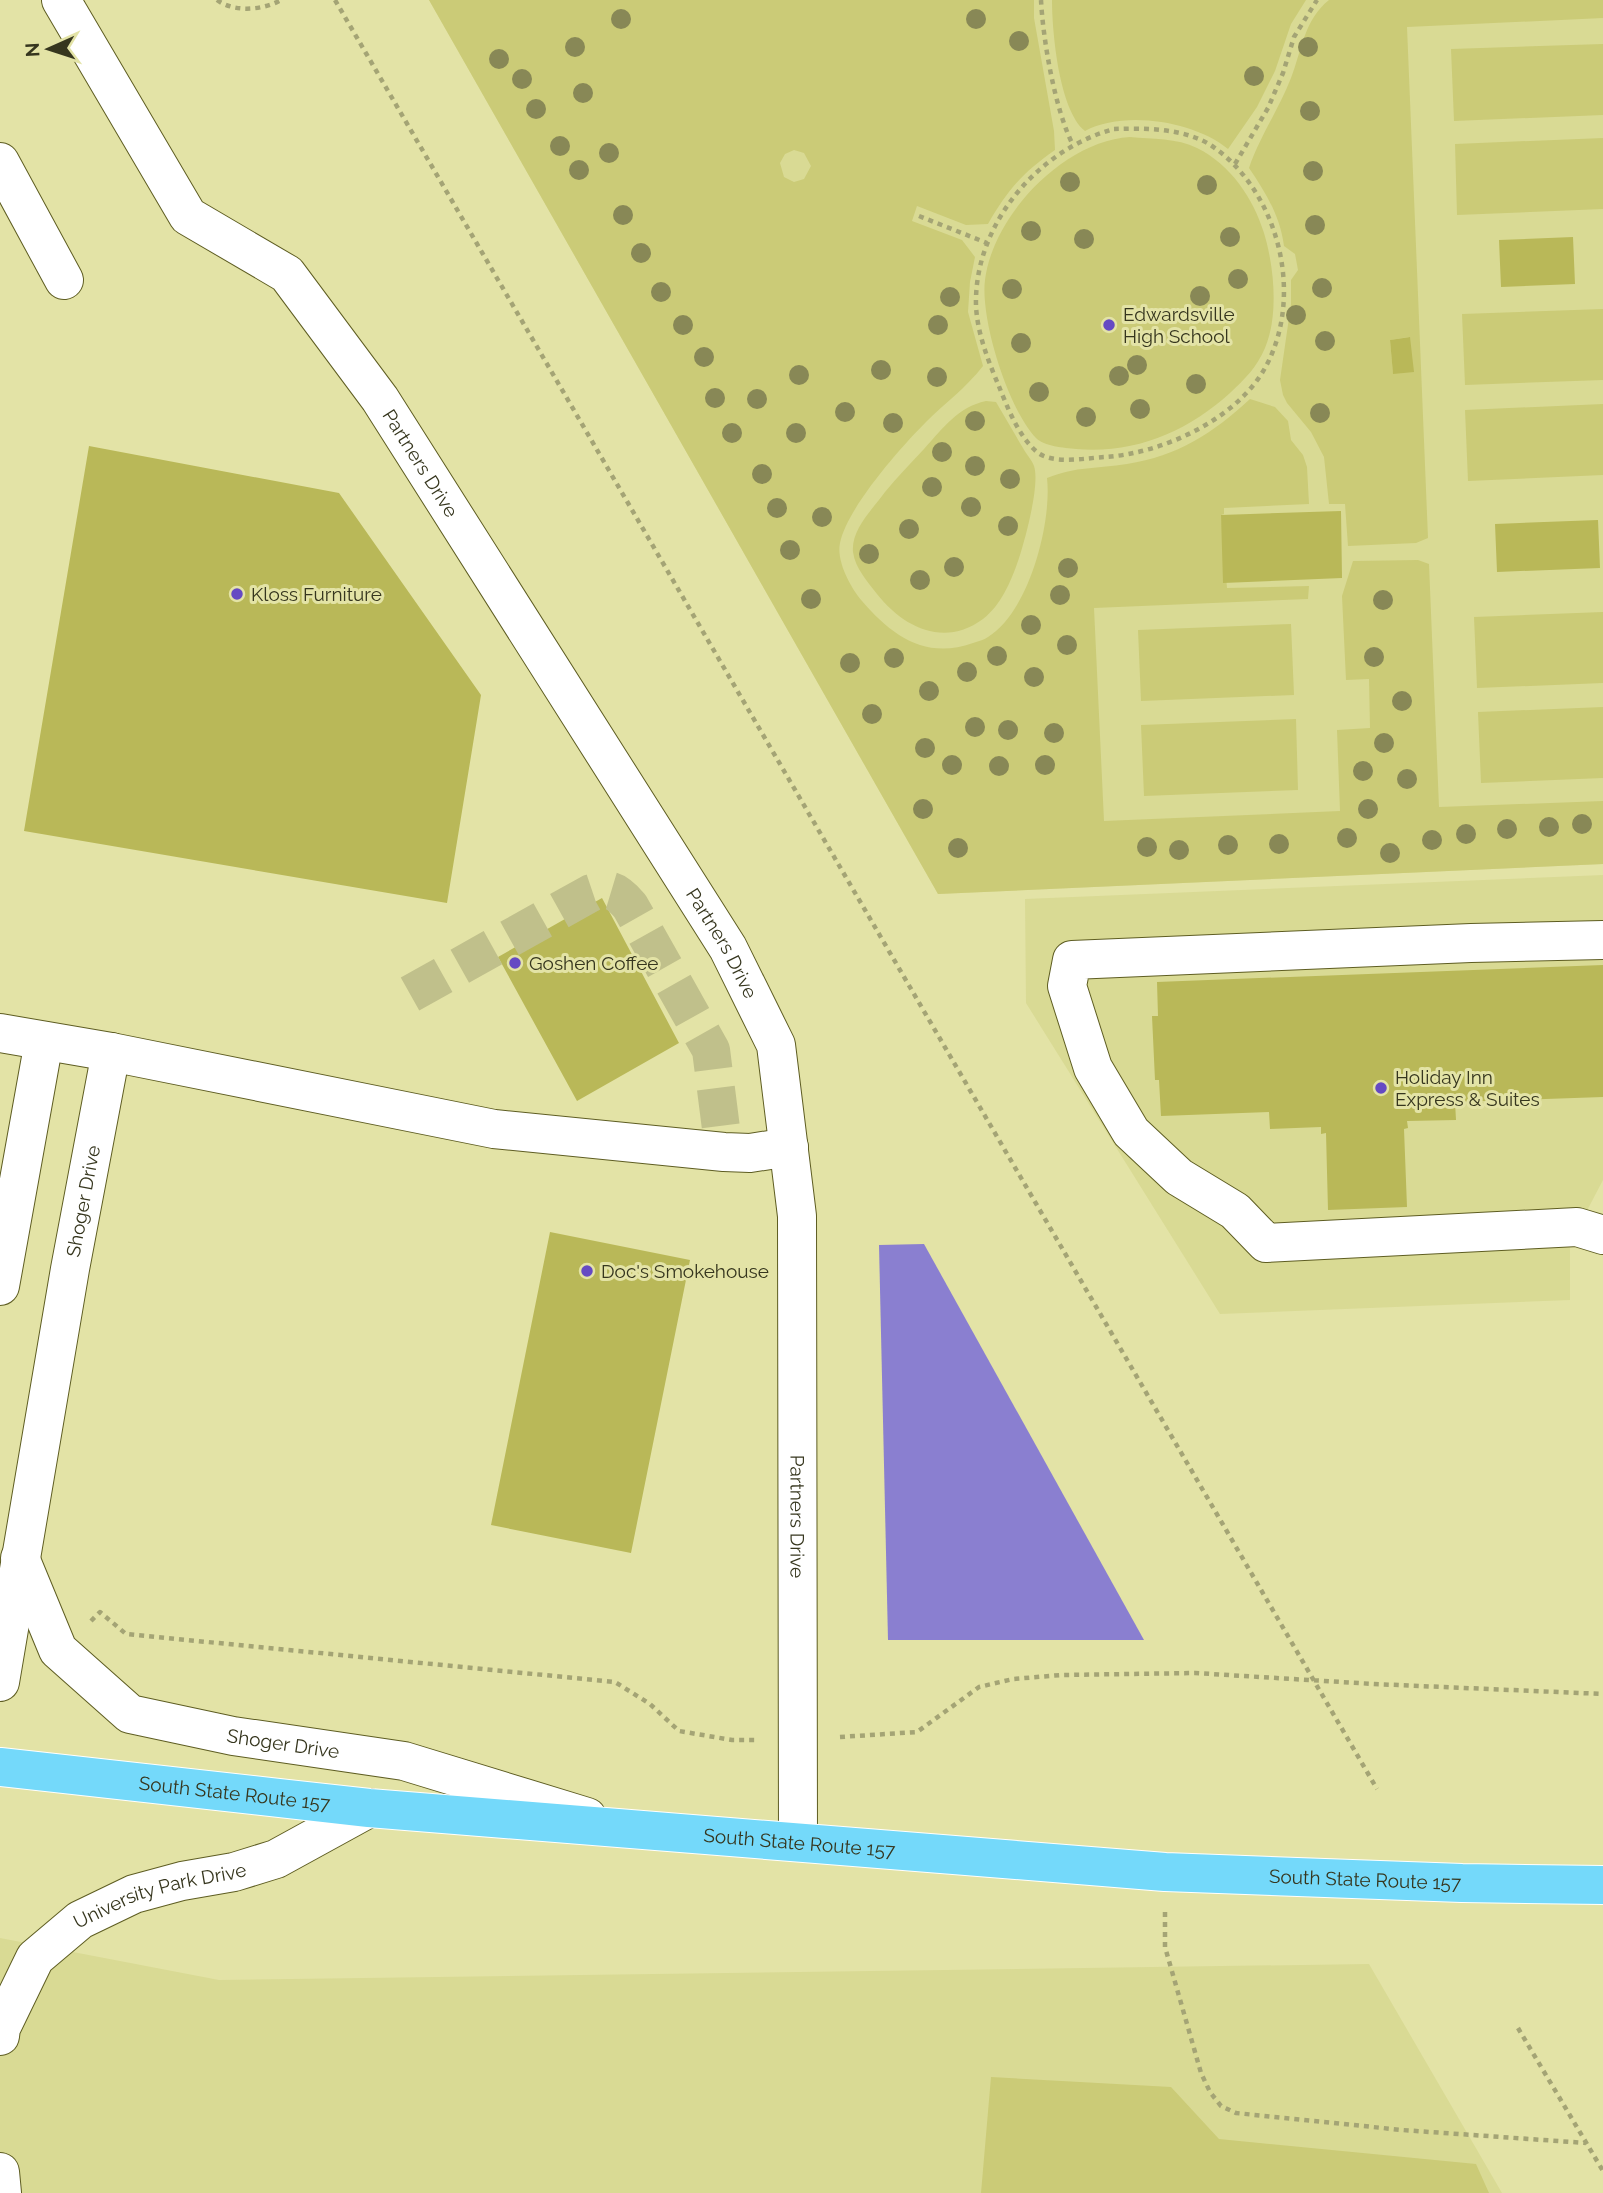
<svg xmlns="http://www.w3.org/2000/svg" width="1603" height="2193" viewBox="0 0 1603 2193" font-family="Raleway,sans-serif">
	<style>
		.built { fill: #d9da94 }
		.green { fill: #cbcb77; fill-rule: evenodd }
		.water { fill: #8a7fd0 }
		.building { fill: #b9b858 }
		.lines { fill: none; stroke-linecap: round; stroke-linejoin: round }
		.minor-tunnel { stroke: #c0c08b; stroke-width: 38; stroke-dasharray: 38 19; stroke-linecap: butt }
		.minor-casing { stroke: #5e5d22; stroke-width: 40 }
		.major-casing { stroke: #fff; stroke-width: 40 }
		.path { stroke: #a4a475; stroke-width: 4.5; stroke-dasharray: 5 5; stroke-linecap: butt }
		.minor { stroke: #fff; stroke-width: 38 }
		.major { stroke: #74d9fa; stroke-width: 38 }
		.tree { fill: #888856 }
		.poi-dot { fill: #654ac3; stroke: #e3e3a6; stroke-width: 2.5 }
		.labels { text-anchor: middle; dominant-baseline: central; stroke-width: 6; stroke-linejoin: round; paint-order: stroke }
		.poi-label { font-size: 19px; fill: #36361e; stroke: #e3e3a6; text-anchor: start }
		.street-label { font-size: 19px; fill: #36361e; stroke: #e3e3a6 }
	</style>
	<rect width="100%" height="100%" fill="#e3e3a6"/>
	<path class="built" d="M 429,0 L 1603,0 L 1603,864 L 938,894 Z
		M 1603,875 L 1603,1180 L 1570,1243 L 1570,1300 L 1220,1314 L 1026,1003 L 1025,899 Z
		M 0,1938 L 219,1980 L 1369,1964 L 1502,2193 L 0,2193 Z"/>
	<path class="green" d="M 429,0 L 1034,0 L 1034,18 L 1054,131 L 1055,150 C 1022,173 1007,191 988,224 L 966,225 L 917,206 L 912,221 L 962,240 L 975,257 L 970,282 L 968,312 L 983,366 C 966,388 945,403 926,422 C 901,447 847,508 840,543 C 836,561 851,588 862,601 C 892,636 926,660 973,643 C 978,641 984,640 988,637 C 1029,612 1052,523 1047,478 C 1077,466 1097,469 1127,464 C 1178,456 1213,433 1250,399 L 1275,407 L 1288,421 L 1291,440 L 1303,455 L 1307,467 L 1309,504 L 1224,508 L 1224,514 L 1221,515 L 1227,588 L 1309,586 L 1308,599 L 1094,608 L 1104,821 L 1340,811 L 1337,730 L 1370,728 L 1369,679 L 1346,680 L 1342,596 L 1353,561 L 1418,560 L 1429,564 L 1439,807 L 1603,801 L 1603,864 L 938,894 ZM 794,150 L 804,153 L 811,166 L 804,179 L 794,182 L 784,177 L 780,163 L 785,154 Z
		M 1052,0 L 1306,0 L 1291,24 L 1275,71 L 1257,107 L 1228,149 C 1194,121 1124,110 1085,131 C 1059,110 1052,32 1052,0 Z
		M 1329,0 L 1603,0 L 1603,18 L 1407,27 L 1428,538 L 1416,543 L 1348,546 L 1345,504 L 1329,504 L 1324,457 L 1311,432 L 1287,403 L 1283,395 L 1280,380 L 1291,304 L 1291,280 L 1298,270 L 1295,254 L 1284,246 C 1280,216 1266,193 1249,168 C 1260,136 1279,109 1291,78 C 1302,50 1304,20 1329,0 ZM 1409,337 L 1393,373 L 1390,340 Z
		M 1603,44 L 1603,115 L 1454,121 L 1451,49 Z
		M 1130,137 C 1152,139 1177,138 1197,148 C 1231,165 1253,198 1264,233 C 1274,266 1279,315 1265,348 C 1257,367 1245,379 1230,393 C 1187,432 1135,454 1076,449 C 1064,448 1044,446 1036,438 C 1008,409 980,319 985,280 C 993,215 1064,141 1130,137 Z
		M 1603,138 L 1603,209 L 1457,215 L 1455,144 Z
		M 1603,309 L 1603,380 L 1465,385 L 1462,314 Z
		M 986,401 L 996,402 C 1005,417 1014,433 1023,448 C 1026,454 1032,460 1034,466 C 1040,484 1026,536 1020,555 C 1013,577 1002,605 983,619 C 944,648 903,627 877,594 C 868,582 855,568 853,552 C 851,529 873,509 885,492 C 897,477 911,463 924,449 C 943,428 958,407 986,401 Z
		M 1603,404 L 1603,475 L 1468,481 L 1465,410 Z
		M 1603,612 L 1603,683 L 1477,688 L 1474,617 Z
		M 1291,624 L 1294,695 L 1141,701 L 1138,630 Z
		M 1603,707 L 1603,778 L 1481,783 L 1478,712 Z
		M 1296,719 L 1298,790 L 1144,796 L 1141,725 Z
		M 991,2077 L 1171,2087 L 1219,2139 L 1476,2164 L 1489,2193 L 981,2193 Z"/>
	<path class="water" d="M 924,1244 L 1144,1640 L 888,1640 L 879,1245 Z"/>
	<path class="building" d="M 1573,237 L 1575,284 L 1501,287 L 1499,240 Z
		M 1410,337 L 1414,372 L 1393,374 L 1390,340 Z
		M 89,446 L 339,493 L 481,695 L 447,903 L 24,831 Z
		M 1341,511 L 1342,578 L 1223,583 L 1221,515 Z
		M 1598,520 L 1600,568 L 1497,572 L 1495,524 Z
		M 602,898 L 679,1043 L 577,1101 L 498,957 Z
		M 1603,965 L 1603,1097 L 1455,1102 L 1456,1120 L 1407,1121 L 1408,1128 L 1404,1129 L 1407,1207 L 1328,1210 L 1326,1133 L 1321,1134 L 1321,1127 L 1270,1129 L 1269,1112 L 1161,1116 L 1159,1080 L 1155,1080 L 1152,1016 L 1158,1016 L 1157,982 Z
		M 550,1232 L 690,1260 L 631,1553 L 491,1525 Z"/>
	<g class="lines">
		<path class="minor-tunnel" d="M 410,994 L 591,893 C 610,886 618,892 630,906 L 711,1050 L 724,1152"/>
		<defs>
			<g id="minor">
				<path id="s1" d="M 61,0 L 188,216 L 287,274 L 380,399 L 728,948 L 776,1045 L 797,1216 L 798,1842"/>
				<path d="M 0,162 L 64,280"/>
				<path d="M 1603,940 L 1471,943 L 1072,960 L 1067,986 L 1093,1068 L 1131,1132 L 1179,1177 L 1235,1211 L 1266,1243 L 1577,1227 L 1603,1235"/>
				<path d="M 0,1033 L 111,1052 L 494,1129 L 724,1152 L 750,1153 L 789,1147"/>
				<path d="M 0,1286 L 44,1041"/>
				<path id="s2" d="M 20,1558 L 58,1650 L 130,1714 L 233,1736 L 404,1761 L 587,1817"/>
				<path id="s3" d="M 0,1682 L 70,1269 L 111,1052"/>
				<path id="s4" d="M 0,2036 L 1,2028 L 35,1958 L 80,1920 L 134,1894 L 182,1881 L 234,1872 L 276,1859 L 369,1808"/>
				<path d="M 0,2172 L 2,2193"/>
			</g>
			<g id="major">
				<path id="s5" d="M 0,1767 L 369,1808 L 1165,1872 L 1462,1883 L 1603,1885"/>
			</g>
		</defs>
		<use href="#minor" class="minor-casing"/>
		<use href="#major" class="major-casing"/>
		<path class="path" d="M 217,0 C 235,13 263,10 281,0
			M 335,0 L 1377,1789
			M 1041,0 C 1043,40 1055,110 1073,145
			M 1114,129 C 1145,128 1185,128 1212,146 C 1279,192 1305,296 1265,368 C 1236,420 1161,454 1104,457 C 1086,458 1053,465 1037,452 C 1018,436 1007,406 998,384 C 987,358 975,327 976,298 C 978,220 1040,149 1114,129 Z
			M 1235,164 L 1268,108 L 1283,73 L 1294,37 L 1317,0
			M 919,216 L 987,243
			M 91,1621 L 100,1612 L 126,1634 L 615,1682 L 650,1704 L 679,1731 L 732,1740 L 758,1740
			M 840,1737 L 917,1732 L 979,1687 L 1013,1679 L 1061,1675 L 1195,1673 L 1374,1684 L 1603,1694
			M 1165,1912 L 1165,1947 L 1201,2073 L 1210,2092 L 1221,2106 L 1236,2113 L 1402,2130 L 1586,2143
			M 1518,2028 L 1603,2171"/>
		<use href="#minor" class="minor"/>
		<use href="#major" class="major"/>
	</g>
	<g class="tree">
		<circle cx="621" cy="19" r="10"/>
		<circle cx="976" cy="19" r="10"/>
		<circle cx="1019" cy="41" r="10"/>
		<circle cx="575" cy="47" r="10"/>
		<circle cx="1308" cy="47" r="10"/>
		<circle cx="499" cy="59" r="10"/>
		<circle cx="1254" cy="76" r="10"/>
		<circle cx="522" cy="79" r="10"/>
		<circle cx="583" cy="93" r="10"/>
		<circle cx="536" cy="109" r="10"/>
		<circle cx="1310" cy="111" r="10"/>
		<circle cx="560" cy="146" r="10"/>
		<circle cx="609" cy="153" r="10"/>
		<circle cx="579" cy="170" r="10"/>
		<circle cx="1313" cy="171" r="10"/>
		<circle cx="1070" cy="182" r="10"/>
		<circle cx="1207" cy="185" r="10"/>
		<circle cx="623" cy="215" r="10"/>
		<circle cx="1315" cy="225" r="10"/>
		<circle cx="1031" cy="231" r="10"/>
		<circle cx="1230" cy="237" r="10"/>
		<circle cx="1084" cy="239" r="10"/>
		<circle cx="641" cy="253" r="10"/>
		<circle cx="1238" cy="279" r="10"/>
		<circle cx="1322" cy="288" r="10"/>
		<circle cx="1012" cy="289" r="10"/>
		<circle cx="661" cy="292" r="10"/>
		<circle cx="1200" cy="296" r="10"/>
		<circle cx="950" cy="297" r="10"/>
		<circle cx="1296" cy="315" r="10"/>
		<circle cx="683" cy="325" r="10"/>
		<circle cx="938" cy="325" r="10"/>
		<circle cx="1325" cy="341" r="10"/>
		<circle cx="1021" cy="343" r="10"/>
		<circle cx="704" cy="357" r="10"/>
		<circle cx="1137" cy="365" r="10"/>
		<circle cx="881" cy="370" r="10"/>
		<circle cx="799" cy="375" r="10"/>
		<circle cx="1119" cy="376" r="10"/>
		<circle cx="937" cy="377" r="10"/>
		<circle cx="1196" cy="384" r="10"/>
		<circle cx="1039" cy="392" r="10"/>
		<circle cx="715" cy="398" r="10"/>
		<circle cx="757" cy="399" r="10"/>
		<circle cx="1140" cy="409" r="10"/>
		<circle cx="845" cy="412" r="10"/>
		<circle cx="1320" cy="413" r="10"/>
		<circle cx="1086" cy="417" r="10"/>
		<circle cx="975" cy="421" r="10"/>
		<circle cx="893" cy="423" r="10"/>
		<circle cx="732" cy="433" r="10"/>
		<circle cx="796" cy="433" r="10"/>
		<circle cx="942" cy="452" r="10"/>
		<circle cx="975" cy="466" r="10"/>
		<circle cx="762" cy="474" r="10"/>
		<circle cx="1010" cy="479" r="10"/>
		<circle cx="932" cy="487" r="10"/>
		<circle cx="971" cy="507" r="10"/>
		<circle cx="777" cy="508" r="10"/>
		<circle cx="822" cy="517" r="10"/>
		<circle cx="1008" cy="526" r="10"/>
		<circle cx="909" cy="529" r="10"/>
		<circle cx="790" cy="550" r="10"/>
		<circle cx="869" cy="554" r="10"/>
		<circle cx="954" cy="567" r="10"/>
		<circle cx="1068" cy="568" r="10"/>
		<circle cx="920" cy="580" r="10"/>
		<circle cx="1060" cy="595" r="10"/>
		<circle cx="811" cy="599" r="10"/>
		<circle cx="1383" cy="600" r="10"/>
		<circle cx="1031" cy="625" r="10"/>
		<circle cx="1067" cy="645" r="10"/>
		<circle cx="997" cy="656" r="10"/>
		<circle cx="1374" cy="657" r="10"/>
		<circle cx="894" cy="658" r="10"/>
		<circle cx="850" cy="663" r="10"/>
		<circle cx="967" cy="672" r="10"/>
		<circle cx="1034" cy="677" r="10"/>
		<circle cx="929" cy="691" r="10"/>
		<circle cx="1402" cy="701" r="10"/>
		<circle cx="872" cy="714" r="10"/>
		<circle cx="975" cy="727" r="10"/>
		<circle cx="1008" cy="730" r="10"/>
		<circle cx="1054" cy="733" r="10"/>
		<circle cx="1384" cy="743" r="10"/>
		<circle cx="925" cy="748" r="10"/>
		<circle cx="952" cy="765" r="10"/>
		<circle cx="1045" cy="765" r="10"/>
		<circle cx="999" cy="766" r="10"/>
		<circle cx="1363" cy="771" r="10"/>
		<circle cx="1407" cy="779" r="10"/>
		<circle cx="923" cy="809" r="10"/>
		<circle cx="1368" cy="809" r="10"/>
		<circle cx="1582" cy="824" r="10"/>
		<circle cx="1549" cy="827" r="10"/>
		<circle cx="1507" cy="829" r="10"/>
		<circle cx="1466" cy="834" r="10"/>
		<circle cx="1347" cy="838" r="10"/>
		<circle cx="1432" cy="840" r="10"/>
		<circle cx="1279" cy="844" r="10"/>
		<circle cx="1228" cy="845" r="10"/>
		<circle cx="1147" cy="847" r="10"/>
		<circle cx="958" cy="848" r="10"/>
		<circle cx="1179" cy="850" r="10"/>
		<circle cx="1390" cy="853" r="10"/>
	</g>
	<g class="poi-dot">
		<circle cx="1109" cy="325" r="7"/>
		<circle cx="237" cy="594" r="7"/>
		<circle cx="515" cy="963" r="7"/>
		<circle cx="1381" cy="1088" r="7"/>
		<circle cx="587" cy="1271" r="7"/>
	</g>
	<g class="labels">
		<g class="poi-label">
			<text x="1123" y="314">Edwardsville<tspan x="1123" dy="22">High School</tspan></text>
			<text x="251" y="594">Kloss Furniture</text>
			<text x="529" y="963">Goshen Coffee</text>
			<text x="1395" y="1077">Holiday Inn<tspan x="1395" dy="22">Express &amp; Suites</tspan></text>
			<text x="601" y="1271">Doc's Smokehouse</text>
		</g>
		<g class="street-label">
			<text stroke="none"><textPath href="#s1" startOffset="597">Partners Drive</textPath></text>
			<text stroke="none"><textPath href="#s1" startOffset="1164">Partners Drive</textPath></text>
			<text stroke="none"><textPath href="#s3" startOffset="488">Shoger Drive</textPath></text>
			<text stroke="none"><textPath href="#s1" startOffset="1752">Partners Drive</textPath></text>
			<text stroke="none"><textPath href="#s2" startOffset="352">Shoger Drive</textPath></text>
			<text stroke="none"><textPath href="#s5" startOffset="236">South State Route 157</textPath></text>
			<text stroke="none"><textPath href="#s5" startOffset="803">South State Route 157</textPath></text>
			<text stroke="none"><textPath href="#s5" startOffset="1370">South State Route 157</textPath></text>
			<text stroke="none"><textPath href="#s4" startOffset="229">University Park Drive</textPath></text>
		</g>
	</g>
	<g transform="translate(49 49) rotate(267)" stroke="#e3e3a6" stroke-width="5" paint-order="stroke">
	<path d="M0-5L12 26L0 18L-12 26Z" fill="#36361e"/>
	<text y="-10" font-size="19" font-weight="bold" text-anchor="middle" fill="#36361e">N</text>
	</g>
</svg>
